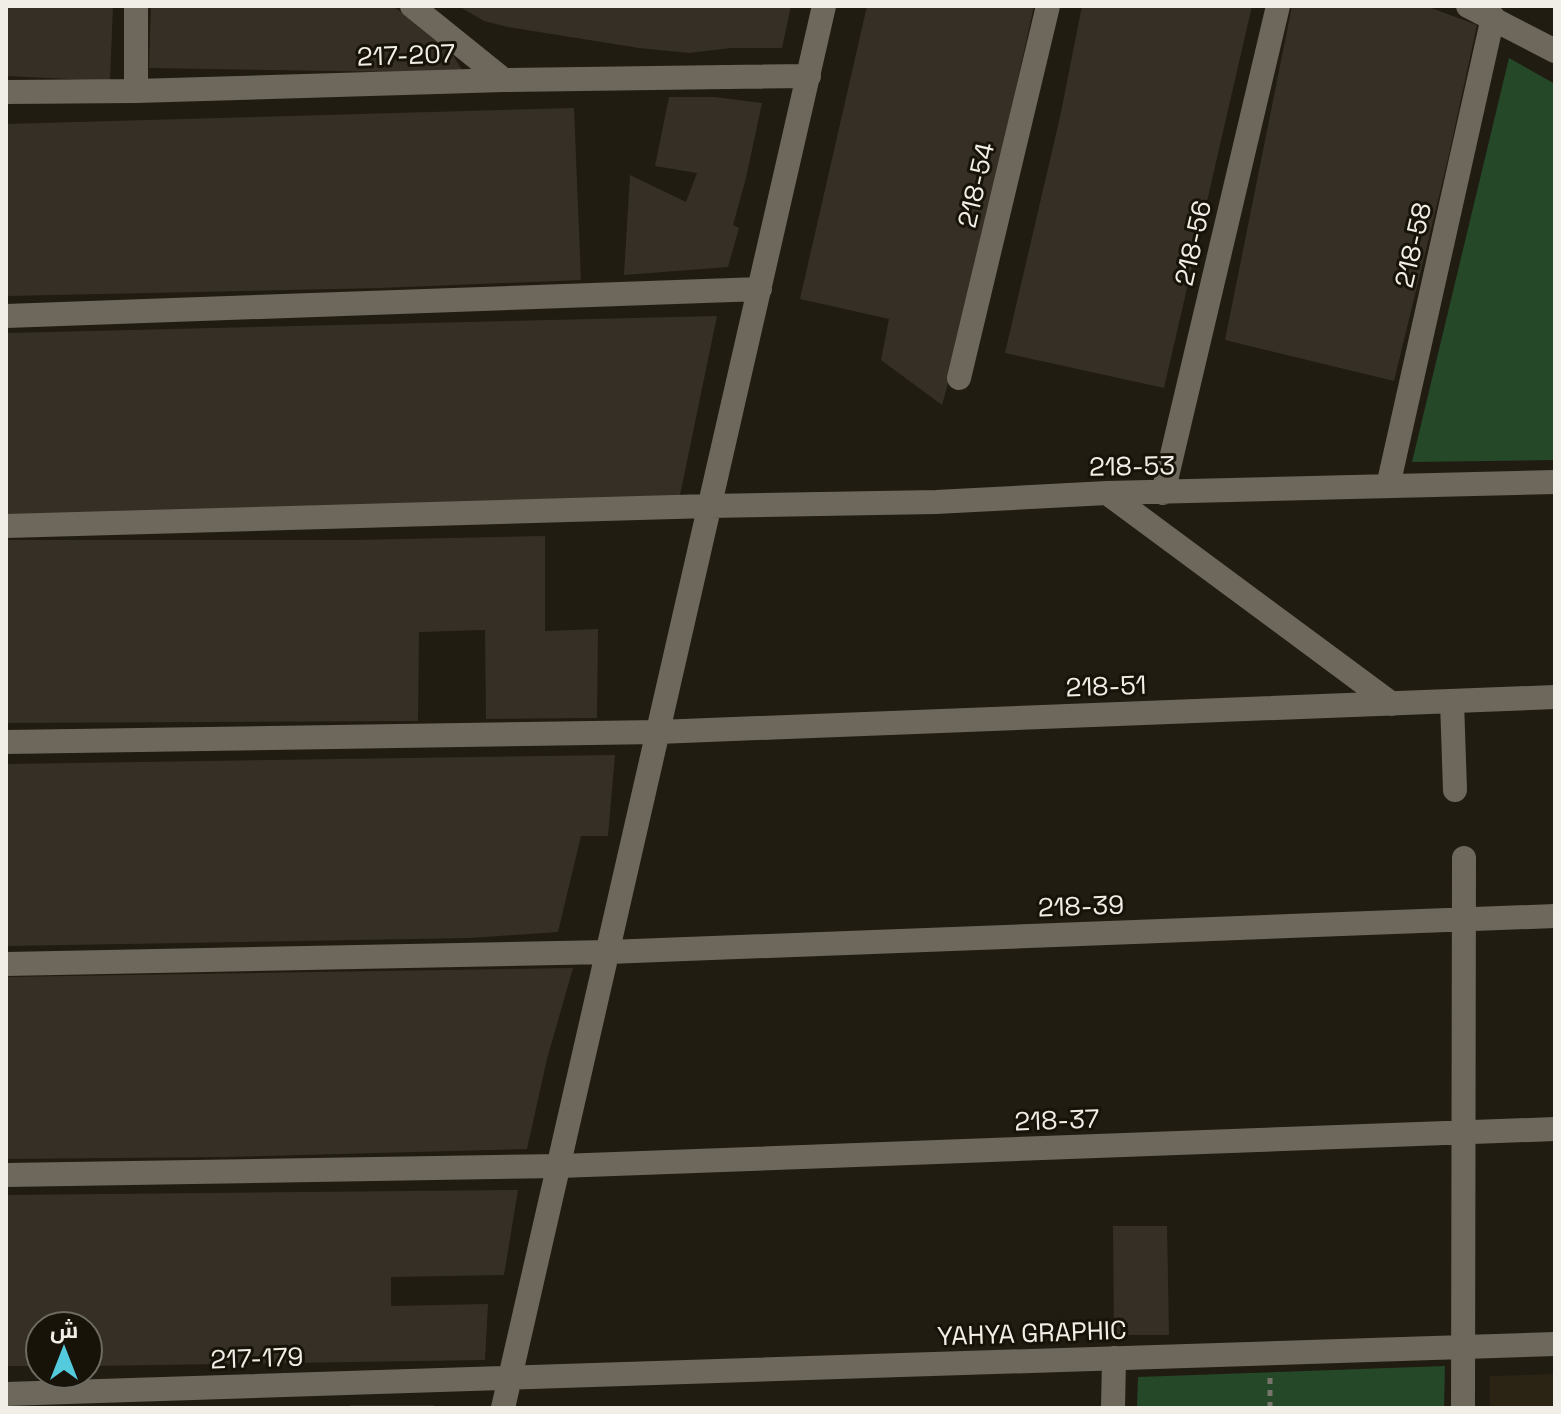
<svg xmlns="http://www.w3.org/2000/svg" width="1561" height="1414" viewBox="0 0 1561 1414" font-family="'Space Grotesk',Cairo,sans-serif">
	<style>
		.built { fill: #2b2414 }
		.green { fill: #254828 }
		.building { fill: #362f25 }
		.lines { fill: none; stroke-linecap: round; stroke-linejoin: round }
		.path { stroke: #77746b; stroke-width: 5; stroke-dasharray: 6 6; stroke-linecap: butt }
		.minor { stroke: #6d685b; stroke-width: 24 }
		.labels { text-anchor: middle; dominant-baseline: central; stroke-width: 6; stroke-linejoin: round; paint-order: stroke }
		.street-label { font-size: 26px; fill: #f1eee7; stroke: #171309 }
	</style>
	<rect width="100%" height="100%" fill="#201c12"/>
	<path class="built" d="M 1555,1374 L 1555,1408 L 1490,1408 L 1490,1376 Z"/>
	<path class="green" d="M 1509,58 L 1555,84 L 1555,460 L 1412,462 Z
		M 1445,1366 L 1444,1408 L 1137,1408 L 1138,1377 Z"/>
	<path class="building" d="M 6,6 L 113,6 L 110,81 L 6,76 Z
		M 151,6 L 392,6 L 444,41 L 464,73 L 149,68 Z
		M 458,6 L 791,6 L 782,48 L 731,48 L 689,53 L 639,48 L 508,27 L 484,21 Z
		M 867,6 L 1034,6 L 961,337 L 942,405 L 881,360 L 889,319 L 800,299 Z
		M 1082,6 L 1252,6 L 1164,388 L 1005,353 L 1060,117 Z
		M 1292,6 L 1426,6 L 1477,25 L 1448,159 L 1394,381 L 1225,340 Z
		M 669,97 L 714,97 L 762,103 L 746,178 L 733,225 L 739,228 L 728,267 L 624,275 L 630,175 L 686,202 L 697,173 L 655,166 Z
		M 574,108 L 581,280 L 380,288 L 6,296 L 6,124 Z
		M 717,316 L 679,500 L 6,515 L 6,333 Z
		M 545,536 L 545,631 L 598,629 L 597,718 L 486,719 L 485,630 L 419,632 L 418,721 L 6,723 L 6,540 L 355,540 Z
		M 615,755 L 608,836 L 581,836 L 558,932 L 470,938 L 6,946 L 6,764 Z
		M 573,968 L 547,1059 L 527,1149 L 225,1157 L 6,1159 L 6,977 Z
		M 518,1190 L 504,1275 L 391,1277 L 391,1306 L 488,1304 L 485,1360 L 88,1366 L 88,1326 L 40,1326 L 40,1366 L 6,1366 L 6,1195 Z
		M 1113,1226 L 1167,1226 L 1169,1335 L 1114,1335 Z
		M 350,1405 L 434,1405 L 434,1408 L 350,1408 Z"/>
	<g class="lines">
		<path class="path" d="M 1270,1408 L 1270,1377"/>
		<path class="minor" d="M 412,6 L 504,80
			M 1468,6 L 1555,51
			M 136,91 L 136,6
			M 6,92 L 136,91 L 504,80 L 809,76
			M 6,316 L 760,289
			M 959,378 L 1048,6
			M 1388,486 L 1493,17
			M 1107,493 L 1392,704
			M 1163,493 L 1278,6
			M 6,526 L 709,506 L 936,502 L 1107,493 L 1555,482
			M 1452,701 L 1455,790
			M 6,742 L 658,732 L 1555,697
			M 6,964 L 608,952 L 1555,916
			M 6,1175 L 560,1166 L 1555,1129
			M 6,1394 L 1555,1344
			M 503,1408 L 824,6
			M 1113,1408 L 1114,1358
			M 1463,1408 L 1464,858"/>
	</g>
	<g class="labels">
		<g class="street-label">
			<text transform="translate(406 55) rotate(-2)">217-207</text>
			<text transform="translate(976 185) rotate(-77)">218-54</text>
			<text transform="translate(1193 243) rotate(-77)">218-56</text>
			<text transform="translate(1413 245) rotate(-77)">218-58</text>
			<text transform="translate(1132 466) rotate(-1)">218-53</text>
			<text transform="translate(1106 686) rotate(-2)">218-51</text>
			<text transform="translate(1081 906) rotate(-2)">218-39</text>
			<text transform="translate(1057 1120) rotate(-2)">218-37</text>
			<text transform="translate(1032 1333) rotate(-2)">YAHYA GRAPHIC</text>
			<text transform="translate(257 1358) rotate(-2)">217-179</text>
		</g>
	</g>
	<rect width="1561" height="1414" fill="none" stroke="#f1eee7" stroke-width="16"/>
	<g transform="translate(64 1350)"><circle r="38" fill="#171309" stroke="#6e6b62" stroke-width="2"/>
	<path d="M0-6L14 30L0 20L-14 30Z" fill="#54cadd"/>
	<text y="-12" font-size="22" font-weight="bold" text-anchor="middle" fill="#f1eee7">ش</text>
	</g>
</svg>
